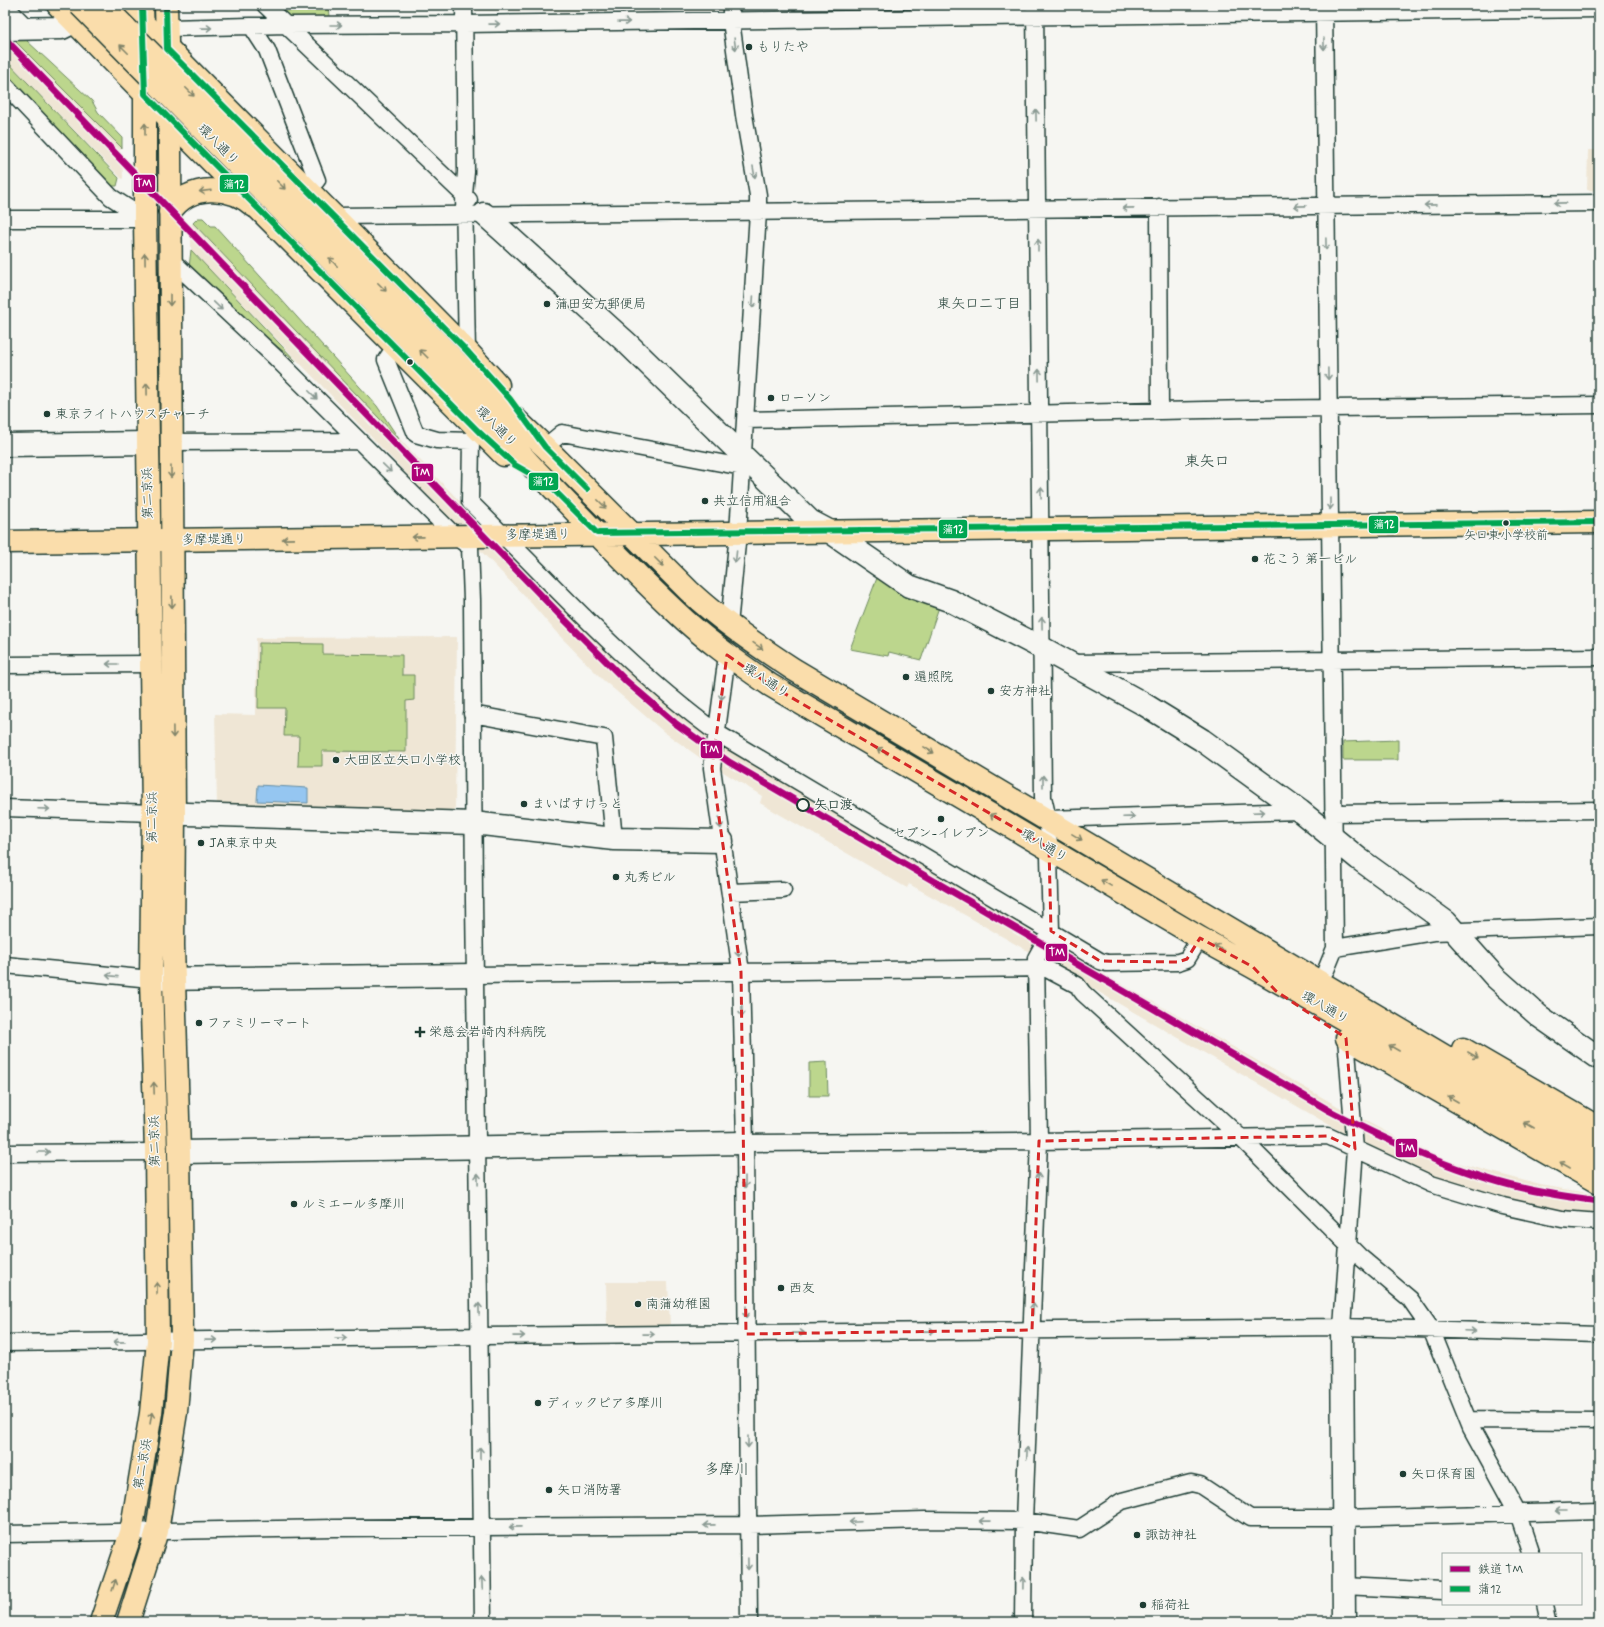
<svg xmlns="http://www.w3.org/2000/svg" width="1604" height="1627" viewBox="0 0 1604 1627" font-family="Mynerve,'Klee One',sans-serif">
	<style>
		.built { fill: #efe6d5 }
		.green { fill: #bcd68d; stroke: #6e8a60 }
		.water { fill: #95c6f1; stroke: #668fa5 }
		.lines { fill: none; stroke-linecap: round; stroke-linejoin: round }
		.street-casing { stroke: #1f3d34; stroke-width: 19 }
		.secondary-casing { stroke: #1f3d34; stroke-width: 25 }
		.primary-casing { stroke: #1f3d34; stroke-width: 25 }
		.highway-casing { stroke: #1f3d34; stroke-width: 25 }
		.street { stroke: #f6f6f2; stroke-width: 16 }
		.secondary { stroke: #f6f6f2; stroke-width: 22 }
		.primary { stroke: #faddab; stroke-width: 22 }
		.highway { stroke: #faddab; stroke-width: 22 }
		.primary-bridge-casing { stroke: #1f3d34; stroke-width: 25; stroke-linecap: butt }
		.primary-bridge { stroke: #faddab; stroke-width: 22 }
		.bus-1-casing { stroke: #f6f6f2; stroke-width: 9 }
		.bus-1 { stroke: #00a651; stroke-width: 6 }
		.rail-1-casing { stroke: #f6f6f2; stroke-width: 10 }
		.rail-1 { stroke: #ae0378; stroke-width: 7 }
		.oneway { stroke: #8a9a93 }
		.oneway2 { stroke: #82856a }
		.marked { fill: none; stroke: #d62828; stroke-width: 3; stroke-dasharray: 8 5; stroke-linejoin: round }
		.poi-dot { fill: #1f3d34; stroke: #f6f6f2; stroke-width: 1.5 }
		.stop-dot { fill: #f6f6f2; stroke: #1f3d34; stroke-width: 2 }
		.labels { text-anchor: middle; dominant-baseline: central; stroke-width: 3; stroke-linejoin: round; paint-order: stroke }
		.bus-label { font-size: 12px; fill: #1f3d34; stroke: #f6f6f2 }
		.poi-label { font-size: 13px; fill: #1f3d34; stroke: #f6f6f2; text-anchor: start }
		.street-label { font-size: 13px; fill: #1f3d34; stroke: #f6f6f2 }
		.stop-label { font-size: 13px; font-weight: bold; fill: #1f3d34; stroke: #f6f6f2; text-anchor: start }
		.neighbourhood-label { font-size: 14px; fill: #1f3d34; stroke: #f6f6f2 }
		.quarter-label { font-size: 15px; fill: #1f3d34; stroke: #f6f6f2 }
		.line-badge { stroke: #f6f6f2; stroke-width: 1.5 }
		.badge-label { font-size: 11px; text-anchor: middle; font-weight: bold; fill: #fff }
	</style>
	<rect width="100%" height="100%" fill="#f6f6f2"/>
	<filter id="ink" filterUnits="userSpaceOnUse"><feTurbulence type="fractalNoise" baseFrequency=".025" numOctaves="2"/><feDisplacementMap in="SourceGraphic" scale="8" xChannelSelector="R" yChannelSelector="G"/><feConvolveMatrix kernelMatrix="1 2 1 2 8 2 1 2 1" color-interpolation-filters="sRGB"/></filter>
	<g filter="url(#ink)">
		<path class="built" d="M 474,5 L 722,5 L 722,11 L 474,11 Z
			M 5,40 L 16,41 L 122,148 L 119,151 L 122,155 L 123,178 L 122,179 L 5,59 Z
			M 1588,150 L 1599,150 L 1599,191 L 1587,190 Z
			M 193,223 L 439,480 L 613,658 L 675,712 L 724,749 L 726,748 L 750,761 L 880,839 L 883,843 L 1113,979 L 1341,1108 L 1394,1136 L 1447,1160 L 1540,1185 L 1599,1195 L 1599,1215 L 1551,1209 L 1507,1200 L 1427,1174 L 1366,1146 L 972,919 L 909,884 L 907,888 L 760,803 L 762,796 L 699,757 L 664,732 L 602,679 L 556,632 L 531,603 L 191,250 L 191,225 Z
			M 457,637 L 455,811 L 217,806 L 215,714 L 256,715 L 256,638 Z
			M 606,1282 L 668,1282 L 670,1326 L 607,1327 Z"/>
		<path class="green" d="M 269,5 L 328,5 L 329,17 L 280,17 Z
			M 14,40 L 26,40 L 92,101 L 98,112 L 122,137 L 122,148 Z
			M 5,59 L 119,178 L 117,186 L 108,186 L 45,119 L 5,71 Z
			M 198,218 L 203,218 L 211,226 L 215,226 L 377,406 L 399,439 L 193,223 Z
			M 191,250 L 296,361 L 261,334 L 189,268 Z
			M 877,578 L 904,594 L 939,607 L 921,660 L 889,652 L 888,656 L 850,649 Z
			M 259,643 L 323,644 L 323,654 L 402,655 L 402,675 L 414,675 L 414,700 L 406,701 L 406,752 L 322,751 L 322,766 L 298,766 L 299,736 L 284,736 L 285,708 L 258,708 Z
			M 1398,740 L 1398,760 L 1343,760 L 1343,742 Z
			M 827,1062 L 828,1096 L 809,1096 L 809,1063 Z"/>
		<path class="water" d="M 258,785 L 308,788 L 308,803 L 257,801 Z"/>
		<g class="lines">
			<defs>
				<path id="street" d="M 265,5 L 469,200
					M 464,5 L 466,172 L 464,195 L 467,351
					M 1324,5 L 1335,948
					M 5,6 L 28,29
					M 252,27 L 267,50 L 317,180 L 307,190
					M 167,28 L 286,25 L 465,24 L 1599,9
					M 5,85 L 111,197 L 145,219
					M 1159,207 L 1160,411
					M 334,216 L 1599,203
					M 5,219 L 145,219
					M 170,259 L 276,358 L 456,537 L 470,547 L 472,600 L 474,900 L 483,1622
					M 395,347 L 386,360 L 416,434 L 437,440 L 471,441
					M 745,420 L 1251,409 L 1599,405
					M 479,432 L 471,441 L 470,502 C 550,581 626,667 717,733 L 1100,961 L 1107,963 L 1178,962 L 1187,959 L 1200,938
					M 171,442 L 359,441
					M 545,447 L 562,433 L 753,469
					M 729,625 L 738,533 L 758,212 L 758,195 L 744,115 L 731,21 L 731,5
					M 727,655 L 712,768 L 741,972 L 745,1143 L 749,1622
					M 1070,663 L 1599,657
					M 5,665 L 151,664
					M 472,714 L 604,738 L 614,839
					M 5,808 L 153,813
					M 1333,813 L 1599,810
					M 1048,819 L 1300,811
					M 730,892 L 783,890
					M 5,965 L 151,979
					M 1326,970 L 1335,948 L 1433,932 L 1599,926
					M 475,975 L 1045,968 L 1077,985 L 1083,993 L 1240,1137 L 1359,1256 L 1410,1299 L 1431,1329 L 1471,1428 L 1517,1512 L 1531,1554
					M 745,1143 L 1039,1141 L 1328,1136 L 1431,1184 L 1503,1206 L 1562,1219 L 1599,1222
					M 5,1153 L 156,1152
					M 1342,1327 L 1355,1149 L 1346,1038
					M 5,1343 L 480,1336 L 1342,1327 L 1599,1334
					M 1468,1420 L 1599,1421
					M 5,1534 L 334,1528 L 748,1525 L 925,1520 L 1024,1521 L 1079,1529 L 1122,1501 L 1191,1483 L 1200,1485 L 1250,1518 L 1343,1518 L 1599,1511
					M 1344,1586 L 1443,1591
					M 1546,1604 L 1550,1622
					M 1023,1622 L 1024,1521 L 1039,1141 L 1036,958 L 1051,931 L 1048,819 L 1043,797 L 1035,5"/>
				<path id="secondary" d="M 5,29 L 62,28 L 74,22
					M 484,214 L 628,344 L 810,521 L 829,531 L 909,586 L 951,601 L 1042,648 L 1142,703 L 1202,740 L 1300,811 L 1359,859 L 1446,922 L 1495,977 L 1539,1016 L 1599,1058
					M 5,445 L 148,443
					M 155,813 L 473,823 L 614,839 L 722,841
					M 154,979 L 475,975
					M 179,1152 L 745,1143
					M 1342,1327 L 1344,1622"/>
				<path id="primary" d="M 58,5 L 189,139 L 504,455
					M 125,5 L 467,351 L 498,385
					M 464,370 L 545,447 L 689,591 C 721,621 756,645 793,669 L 1599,1148
					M 451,382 C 526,458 597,538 675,611 C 704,639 737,662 770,685 L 1200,938 L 1253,967 L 1599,1166
					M 5,542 L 1599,522
					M 1347,1038 L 1599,1183
					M 1463,1049 L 1599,1128"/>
				<path id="highway" d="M 170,212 C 189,183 230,185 254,206
					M 101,1622 L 131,1533 L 151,1413 L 158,1341 L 156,1152 L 151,979 L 153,813 L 145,219 L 145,94 L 142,5
					M 128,1622 L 157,1531 L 176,1412 L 182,1340 L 179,1152 L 173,945 L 174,814 L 170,149 L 166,5"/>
			</defs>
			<use href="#street" class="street-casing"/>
			<use href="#secondary" class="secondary-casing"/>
			<use href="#primary" class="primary-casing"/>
			<use href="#highway" class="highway-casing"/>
			<use href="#street" class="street"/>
			<use href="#secondary" class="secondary"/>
			<use href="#primary" class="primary"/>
			<use href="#highway" class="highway"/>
			<defs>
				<path id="primary-bridge" d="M 80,5 L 451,382
					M 103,5 L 464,370"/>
			</defs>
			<use href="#primary-bridge" class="primary-bridge-casing"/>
			<use href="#primary-bridge" class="primary-bridge"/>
			<defs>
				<path id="bus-1" d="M 142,5 L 145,94 L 479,432 L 515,465 L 548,484 L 597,533 L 1599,522
					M 166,5 L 167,49 L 467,351 L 510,399 L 545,447 L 587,489"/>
			</defs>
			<use href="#bus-1" class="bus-1-casing"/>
			<use href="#bus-1" class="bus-1"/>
			<defs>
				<path id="rail-1" d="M 5,39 L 560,615 L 626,681 L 675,723 L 729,762 L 1330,1111 C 1382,1138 1435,1163 1492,1180 C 1527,1191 1563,1196 1599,1201"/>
			</defs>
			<use href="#rail-1" class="rail-1-casing"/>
			<use href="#rail-1" class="rail-1"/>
		</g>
		<defs><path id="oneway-shaft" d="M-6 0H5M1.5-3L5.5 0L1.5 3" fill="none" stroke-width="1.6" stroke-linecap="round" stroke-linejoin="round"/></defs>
		<g class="oneway">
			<use href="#oneway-shaft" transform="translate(624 22) rotate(-1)"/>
			<use href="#oneway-shaft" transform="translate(494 24) rotate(-1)"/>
			<use href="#oneway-shaft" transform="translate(336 25)"/>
			<use href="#oneway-shaft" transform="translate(206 28) rotate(-1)"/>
			<use href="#oneway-shaft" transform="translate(735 44) rotate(82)"/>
			<use href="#oneway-shaft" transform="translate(1324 44) rotate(89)"/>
			<use href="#oneway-shaft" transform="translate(1036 115) rotate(-91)"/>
			<use href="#oneway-shaft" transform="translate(754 172) rotate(80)"/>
			<use href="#oneway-shaft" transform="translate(1560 203) rotate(179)"/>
			<use href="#oneway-shaft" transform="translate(1430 205) rotate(179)"/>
			<use href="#oneway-shaft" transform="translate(1300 206) rotate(179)"/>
			<use href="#oneway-shaft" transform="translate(1128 208) rotate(179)"/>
			<use href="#oneway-shaft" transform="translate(1326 244) rotate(89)"/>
			<use href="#oneway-shaft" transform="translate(1038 245) rotate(-90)"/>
			<use href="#oneway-shaft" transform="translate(753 302) rotate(94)"/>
			<use href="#oneway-shaft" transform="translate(218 306) rotate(44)"/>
			<use href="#oneway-shaft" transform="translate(1328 374) rotate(89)"/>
			<use href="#oneway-shaft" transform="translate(1039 375) rotate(-91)"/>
			<use href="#oneway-shaft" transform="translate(313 395) rotate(45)"/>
			<use href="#oneway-shaft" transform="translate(387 468) rotate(44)"/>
			<use href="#oneway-shaft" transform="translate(1041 493) rotate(-91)"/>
			<use href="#oneway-shaft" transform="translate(1330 504) rotate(90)"/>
			<use href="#oneway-shaft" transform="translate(736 557) rotate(96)"/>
			<use href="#oneway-shaft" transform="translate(1042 623) rotate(-91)"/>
			<use href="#oneway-shaft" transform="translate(112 664) rotate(180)"/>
			<use href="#oneway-shaft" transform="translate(722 694) rotate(97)"/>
			<use href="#oneway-shaft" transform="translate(1043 781) rotate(-90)"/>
			<use href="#oneway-shaft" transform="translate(44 809) rotate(2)"/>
			<use href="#oneway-shaft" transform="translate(1259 812) rotate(-2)"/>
			<use href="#oneway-shaft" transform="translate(1129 817) rotate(-2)"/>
			<use href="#oneway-shaft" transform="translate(720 823) rotate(82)"/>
			<use href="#oneway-shaft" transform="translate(738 951) rotate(82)"/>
			<use href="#oneway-shaft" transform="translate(112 976) rotate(-174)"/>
			<use href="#oneway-shaft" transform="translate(742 1011) rotate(89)"/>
			<use href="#oneway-shaft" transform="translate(44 1152)"/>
			<use href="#oneway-shaft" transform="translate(478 1179) rotate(-91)"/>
			<use href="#oneway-shaft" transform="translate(1038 1179) rotate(-88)"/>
			<use href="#oneway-shaft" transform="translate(745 1182) rotate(90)"/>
			<use href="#oneway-shaft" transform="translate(479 1309) rotate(-91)"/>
			<use href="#oneway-shaft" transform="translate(1033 1309) rotate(-88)"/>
			<use href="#oneway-shaft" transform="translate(746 1312) rotate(90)"/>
			<use href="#oneway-shaft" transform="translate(929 1331) rotate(-1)"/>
			<use href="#oneway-shaft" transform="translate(1470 1331) rotate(2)"/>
			<use href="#oneway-shaft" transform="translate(799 1333) rotate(-1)"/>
			<use href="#oneway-shaft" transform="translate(649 1334) rotate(-1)"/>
			<use href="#oneway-shaft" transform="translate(519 1336) rotate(-1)"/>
			<use href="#oneway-shaft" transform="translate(341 1338) rotate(-1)"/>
			<use href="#oneway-shaft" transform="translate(211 1340) rotate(-1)"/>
			<use href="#oneway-shaft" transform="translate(119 1342) rotate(179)"/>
			<use href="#oneway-shaft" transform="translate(748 1442) rotate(90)"/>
			<use href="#oneway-shaft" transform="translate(480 1453) rotate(-90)"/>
			<use href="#oneway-shaft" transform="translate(1027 1453) rotate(-87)"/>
			<use href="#oneway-shaft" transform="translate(1560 1511) rotate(180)"/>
			<use href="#oneway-shaft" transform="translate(985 1521) rotate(-179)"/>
			<use href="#oneway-shaft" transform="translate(855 1522) rotate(178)"/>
			<use href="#oneway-shaft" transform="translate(709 1525) rotate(179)"/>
			<use href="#oneway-shaft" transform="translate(515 1527) rotate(179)"/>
			<use href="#oneway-shaft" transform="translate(748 1564) rotate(89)"/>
			<use href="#oneway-shaft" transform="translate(482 1583) rotate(-92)"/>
			<use href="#oneway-shaft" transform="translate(1023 1583) rotate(-89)"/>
		</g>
		<g class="oneway2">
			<use href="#oneway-shaft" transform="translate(124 49) rotate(-135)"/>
			<use href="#oneway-shaft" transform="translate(190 92) rotate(45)"/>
			<use href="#oneway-shaft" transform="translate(145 129) rotate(-90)"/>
			<use href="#oneway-shaft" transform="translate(281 185) rotate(45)"/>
			<use href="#oneway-shaft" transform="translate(205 191) rotate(173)"/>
			<use href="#oneway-shaft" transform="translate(145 259) rotate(-91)"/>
			<use href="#oneway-shaft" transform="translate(333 262) rotate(-135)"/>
			<use href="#oneway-shaft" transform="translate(382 287) rotate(45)"/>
			<use href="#oneway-shaft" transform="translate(170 300) rotate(90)"/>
			<use href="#oneway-shaft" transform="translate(424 354) rotate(-135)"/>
			<use href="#oneway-shaft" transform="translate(147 389) rotate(-91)"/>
			<use href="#oneway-shaft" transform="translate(171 472) rotate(90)"/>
			<use href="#oneway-shaft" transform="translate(602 504) rotate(45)"/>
			<use href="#oneway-shaft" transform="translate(418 537) rotate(179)"/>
			<use href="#oneway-shaft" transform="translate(288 539) rotate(179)"/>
			<use href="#oneway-shaft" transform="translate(659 562) rotate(45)"/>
			<use href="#oneway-shaft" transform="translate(172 602) rotate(89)"/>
			<use href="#oneway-shaft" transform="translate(758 646) rotate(35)"/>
			<use href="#oneway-shaft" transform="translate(173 732) rotate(89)"/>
			<use href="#oneway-shaft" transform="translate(929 750) rotate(31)"/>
			<use href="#oneway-shaft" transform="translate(882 751) rotate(-150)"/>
			<use href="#oneway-shaft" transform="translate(995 817) rotate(-150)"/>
			<use href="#oneway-shaft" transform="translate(1077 837) rotate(31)"/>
			<use href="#oneway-shaft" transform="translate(1106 883) rotate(-149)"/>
			<use href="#oneway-shaft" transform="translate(1219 948) rotate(-152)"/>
			<use href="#oneway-shaft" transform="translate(1394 1048) rotate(-150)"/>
			<use href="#oneway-shaft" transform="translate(1473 1055) rotate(30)"/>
			<use href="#oneway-shaft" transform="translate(154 1088) rotate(-92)"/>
			<use href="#oneway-shaft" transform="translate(1453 1099) rotate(-150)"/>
			<use href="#oneway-shaft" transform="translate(1529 1125) rotate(-150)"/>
			<use href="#oneway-shaft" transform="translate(1565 1165) rotate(-150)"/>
			<use href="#oneway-shaft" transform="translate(157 1288) rotate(-91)"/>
			<use href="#oneway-shaft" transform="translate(151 1418) rotate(-81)"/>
			<use href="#oneway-shaft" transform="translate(114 1585) rotate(-72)"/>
		</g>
	</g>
	<path class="marked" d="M 727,655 L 770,685 L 1049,848 L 1051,931 L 1100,961 L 1178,962 L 1187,959 L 1200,938 L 1253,967 L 1276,991 L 1346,1038 L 1355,1149 L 1328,1136 L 1039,1141 L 1032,1330 L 746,1334 L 741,972 L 712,768 Z"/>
	<g class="poi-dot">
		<circle cx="749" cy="47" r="4"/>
		<circle cx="547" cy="304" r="4"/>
		<circle cx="410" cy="362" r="3.5"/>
		<circle cx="771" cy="398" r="4"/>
		<circle cx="47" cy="414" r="4"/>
		<circle cx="705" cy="501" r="4"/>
		<circle cx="1506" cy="523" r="3.5"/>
		<circle cx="1255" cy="559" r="4"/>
		<circle cx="906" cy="677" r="4"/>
		<circle cx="991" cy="691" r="4"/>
		<circle cx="336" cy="760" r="4"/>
		<circle cx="524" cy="804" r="4"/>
		<circle cx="941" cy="819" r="4"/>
		<circle cx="201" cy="843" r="4"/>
		<circle cx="616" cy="877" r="4"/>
		<circle cx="199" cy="1023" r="4"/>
		<path d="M418 1026h4v4h4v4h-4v4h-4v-4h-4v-4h4z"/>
		<circle cx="294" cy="1204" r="4"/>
		<circle cx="781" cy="1288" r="4"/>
		<circle cx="638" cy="1304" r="4"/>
		<circle cx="538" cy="1403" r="4"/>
		<circle cx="1403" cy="1474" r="4"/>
		<circle cx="549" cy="1490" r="4"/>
		<circle cx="1137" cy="1535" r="4"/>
		<circle cx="1143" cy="1605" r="4"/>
	</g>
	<circle class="stop-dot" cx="803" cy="805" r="6"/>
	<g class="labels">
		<g class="bus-label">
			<text x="1506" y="536">矢口東小学校前</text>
		</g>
		<g class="poi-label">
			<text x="757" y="47">もりたや</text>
			<text x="555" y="304">蒲田安方郵便局</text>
			<text x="779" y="398">ローソン</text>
			<text x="55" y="414">東京ライトハウスチャーチ</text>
			<text x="713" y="501">共立信用組合</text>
			<text x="1263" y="559">花こう 第一ビル</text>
			<text x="914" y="677">遍照院</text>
			<text x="999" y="691">安方神社</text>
			<text x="344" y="760">大田区立矢口小学校</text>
			<text x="532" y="804">まいばすけっと</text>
			<text x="941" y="833" text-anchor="middle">セブン-イレブン</text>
			<text x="209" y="843">JA東京中央</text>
			<text x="624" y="877">丸秀ビル</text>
			<text x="207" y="1023">ファミリーマート</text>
			<text x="429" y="1032">栄慈会岩崎内科病院</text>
			<text x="302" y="1204">ルミエール多摩川</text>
			<text x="789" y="1288">西友</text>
			<text x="646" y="1304">南蒲幼稚園</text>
			<text x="546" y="1403">ディックピア多摩川</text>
			<text x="1411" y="1474">矢口保育園</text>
			<text x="557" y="1490">矢口消防署</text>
			<text x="1145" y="1535">諏訪神社</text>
			<text x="1151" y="1605">稲荷社</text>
		</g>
		<g class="street-label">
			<text transform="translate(218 145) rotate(45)">環八通り</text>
			<text transform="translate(496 427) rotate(45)">環八通り</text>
			<text transform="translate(148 493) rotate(-91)">第二京浜</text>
			<text transform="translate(538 535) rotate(-1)">多摩堤通り</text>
			<text transform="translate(214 540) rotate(-1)">多摩堤通り</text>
			<text transform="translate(766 681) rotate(33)">環八通り</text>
			<text transform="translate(152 817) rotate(-90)">第二京浜</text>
			<text transform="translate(1044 846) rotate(31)">環八通り</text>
			<text transform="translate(1325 1008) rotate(30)">環八通り</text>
			<text transform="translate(155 1141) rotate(-91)">第二京浜</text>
			<text transform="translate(143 1464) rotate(-80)">第二京浜</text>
		</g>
		<g class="stop-label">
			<text x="814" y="805">矢口渡</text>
		</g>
		<g class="neighbourhood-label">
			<text x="979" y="304">東矢口二丁目</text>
		</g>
		<g class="quarter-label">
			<text x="1207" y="462">東矢口</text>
			<text x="727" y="1470">多摩川</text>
		</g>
	</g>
	<g class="line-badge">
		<rect x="133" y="174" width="23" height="19" rx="4" fill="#ae0378"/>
		<rect x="219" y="174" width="30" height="19" rx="4" fill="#00a651"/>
		<rect x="411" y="463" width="23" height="19" rx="4" fill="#ae0378"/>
		<rect x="528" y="472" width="31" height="19" rx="4" fill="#00a651"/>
		<rect x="1368" y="515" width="31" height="19" rx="4" fill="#00a651"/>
		<rect x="938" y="519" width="30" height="20" rx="4" fill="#00a651"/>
		<rect x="700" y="740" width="23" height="19" rx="4" fill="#ae0378"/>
		<rect x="1045" y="943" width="23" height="19" rx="4" fill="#ae0378"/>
		<rect x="1395" y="1138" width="23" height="20" rx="4" fill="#ae0378"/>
	</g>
	<g class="badge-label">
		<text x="144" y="187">TM</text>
		<text x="234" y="188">蒲12</text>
		<text x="422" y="476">TM</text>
		<text x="543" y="485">蒲12</text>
		<text x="1384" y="528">蒲12</text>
		<text x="953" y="533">蒲12</text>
		<text x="711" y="753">TM</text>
		<text x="1057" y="956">TM</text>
		<text x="1407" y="1152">TM</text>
	</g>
	<rect width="1604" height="1627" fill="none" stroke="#f6f6f2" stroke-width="20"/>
	<rect x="10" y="10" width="1584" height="1607" fill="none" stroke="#1f3d34" stroke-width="1.5" filter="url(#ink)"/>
	<rect x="1442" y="1553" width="140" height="52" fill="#f6f6f2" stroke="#a0aca6"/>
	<rect x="1450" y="1566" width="20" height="6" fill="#ae0378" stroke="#a0aca6"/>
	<text x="1478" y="1573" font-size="12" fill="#1f3d34">鉄道 TM</text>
	<rect x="1450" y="1586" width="20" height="6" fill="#00a651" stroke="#a0aca6"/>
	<text x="1478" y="1593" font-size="12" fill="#1f3d34">蒲12</text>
</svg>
